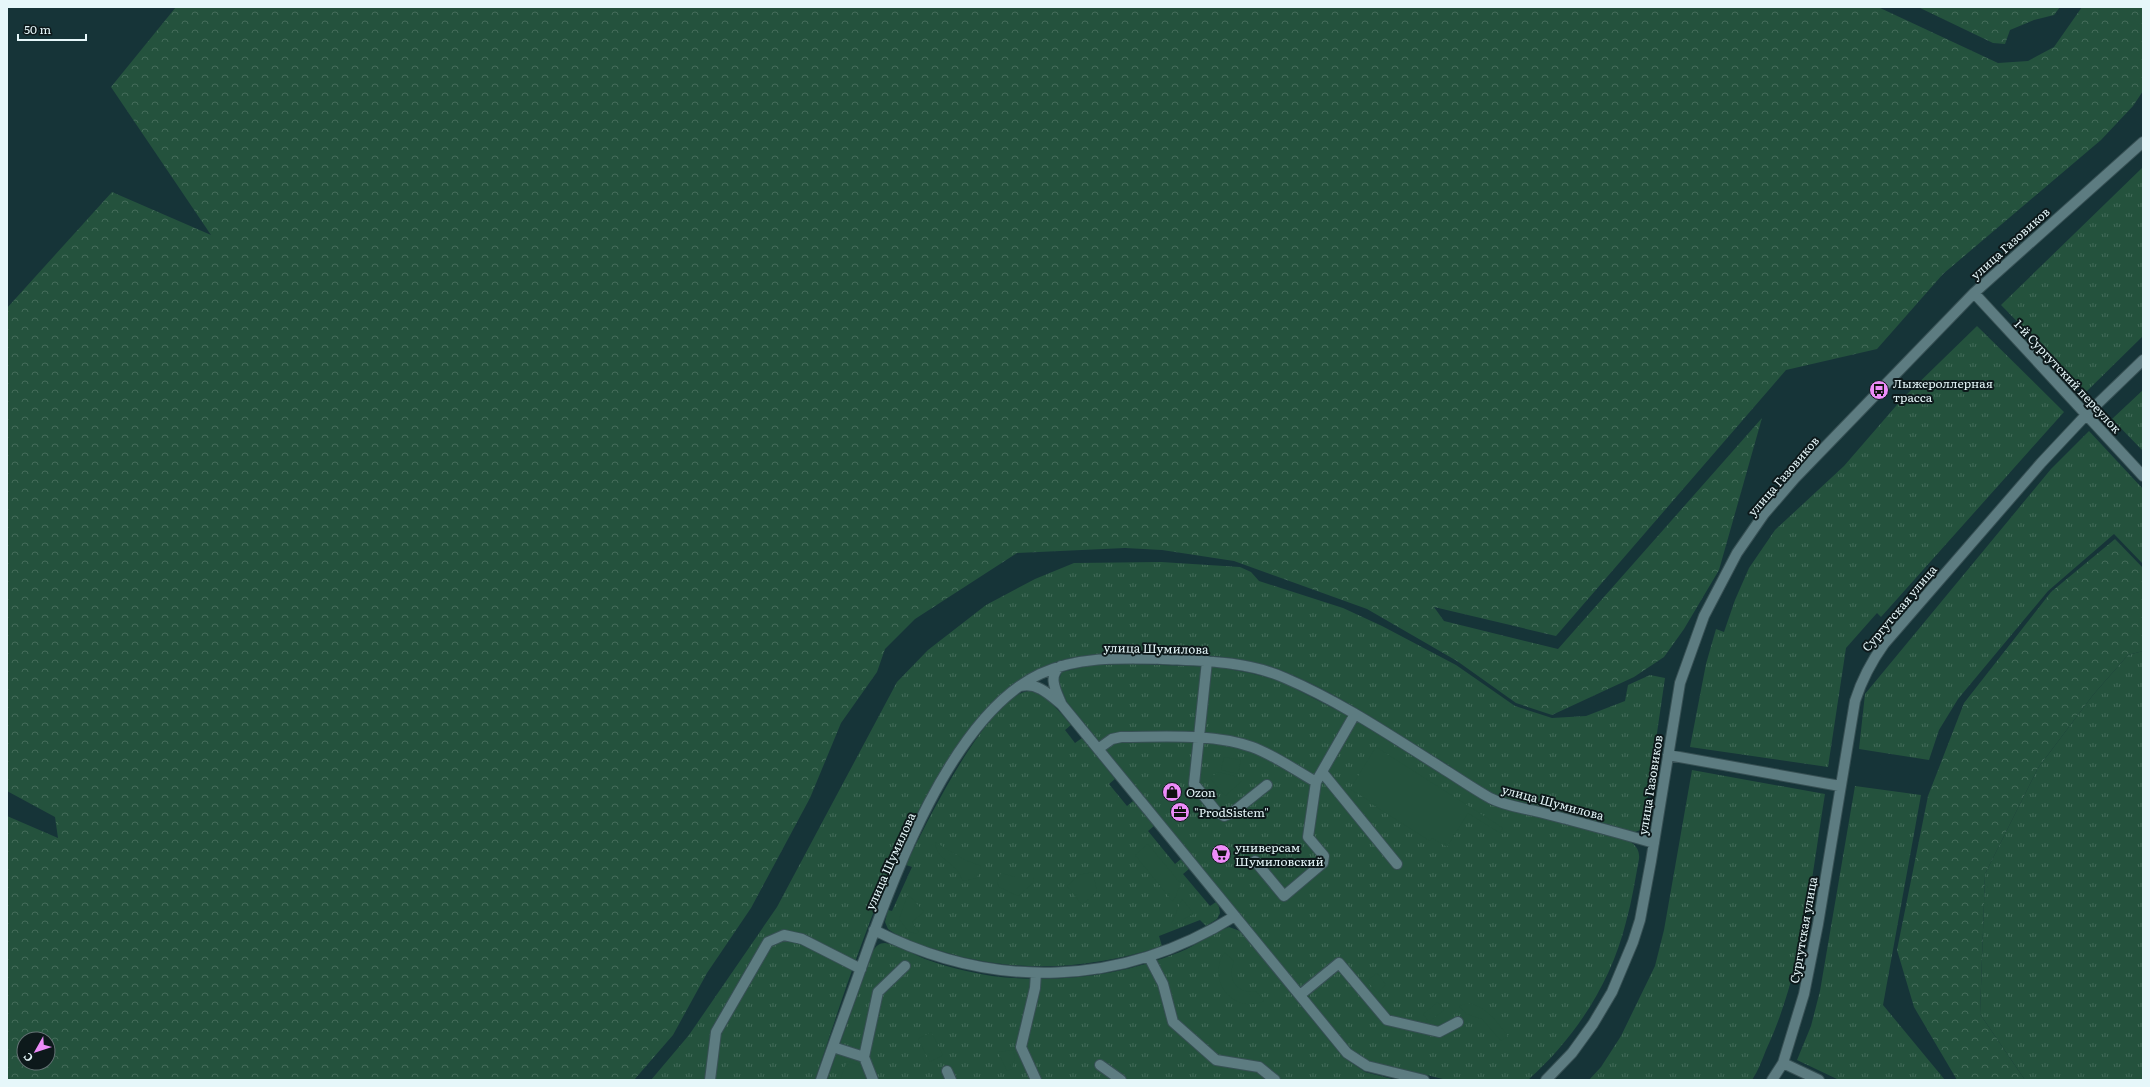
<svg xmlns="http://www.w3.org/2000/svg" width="2150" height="1087" viewBox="0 0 2150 1087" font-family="Literata,serif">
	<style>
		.grass { fill: url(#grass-tufts) }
		.forest { fill: url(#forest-crowns); fill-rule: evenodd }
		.park { fill: #24523d }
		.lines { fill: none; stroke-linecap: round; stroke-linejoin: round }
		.minor-casing { stroke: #375054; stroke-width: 12 }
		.minor { stroke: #5d7c81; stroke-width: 10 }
		.labels { text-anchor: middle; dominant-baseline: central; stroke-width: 4; stroke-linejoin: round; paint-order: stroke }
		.street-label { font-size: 12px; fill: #e6f7fa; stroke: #0d191b }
		.poi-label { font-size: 12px; fill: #e6f7fa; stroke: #0d191b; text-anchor: start }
	</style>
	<defs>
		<pattern id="grass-tufts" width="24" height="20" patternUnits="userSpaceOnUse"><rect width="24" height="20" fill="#24523d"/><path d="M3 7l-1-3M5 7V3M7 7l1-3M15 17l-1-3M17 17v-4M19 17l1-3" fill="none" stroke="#446c5a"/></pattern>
		<pattern id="forest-crowns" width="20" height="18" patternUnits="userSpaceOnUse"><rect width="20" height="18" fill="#24523d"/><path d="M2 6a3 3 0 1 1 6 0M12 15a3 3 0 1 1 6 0" fill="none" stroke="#446c5a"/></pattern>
	</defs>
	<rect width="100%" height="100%" fill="#163438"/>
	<path class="grass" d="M 2143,167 L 2143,336 L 2086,392 L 2001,305 Z
		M 1977,326 L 2064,412 L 1881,617 L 1877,613 L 1846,648 L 1828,767 L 1690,747 L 1706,664 L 1716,629 L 1724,632 L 1735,600 L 1749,568 L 1775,530 L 1844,466 L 1902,399 Z
		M 2143,390 L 2143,451 L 2112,419 Z
		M 2089,431 L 2143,489 L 2143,564 L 2114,534 L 2048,591 L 1958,699 L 1939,730 L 1929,760 L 1859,749 L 1865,694 L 2051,469 Z
		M 1161,562 L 1240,567 L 1251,572 L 1259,581 L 1343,608 L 1382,626 L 1456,665 L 1515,706 L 1552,718 L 1586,716 L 1625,701 L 1628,685 L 1650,675 L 1665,678 L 1643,829 L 1635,832 C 1603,823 1570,814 1538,806 C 1524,802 1507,800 1494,794 C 1476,785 1459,772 1442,761 C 1391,730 1341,695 1286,672 C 1246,655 1201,655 1159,654 C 1119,652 1075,651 1038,669 C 926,722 853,968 815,1080 L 651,1080 L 689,1035 L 777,907 L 897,682 L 928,650 L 986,605 L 1035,579 L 1074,563 Z
		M 2143,651 L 2143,1080 L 2025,1080 L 1980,1014 L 1985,874 L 2038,768 L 2093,695 L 2128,655 Z
		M 1132,664 L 1217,667 L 1250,673 L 1280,681 L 1352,718 L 1491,805 L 1629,841 C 1636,845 1640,851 1639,859 C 1635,880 1632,901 1626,922 C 1611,983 1575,1038 1528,1080 L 1447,1080 L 1369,1061 L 1350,1049 L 1067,702 L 1058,681 L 1062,672 L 1092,665 Z
		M 1029,691 C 1046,694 1061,713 1071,725 L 1065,730 L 1075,743 L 1082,738 L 1115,779 L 1109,784 L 1127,806 L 1133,801 L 1154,826 L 1148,831 L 1175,864 L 1181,859 L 1189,869 L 1183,874 L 1210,906 L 1216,902 L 1219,907 L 1220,913 L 1217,919 L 1206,926 L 1200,920 L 1159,936 L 1162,946 C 1089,970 1015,974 941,951 C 924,946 903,940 888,929 L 885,922 L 888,910 L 892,911 L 912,867 L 906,865 C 923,829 989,694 1029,691 Z
		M 1692,770 L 1825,794 C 1811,880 1803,971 1766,1050 C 1762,1060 1758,1071 1752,1080 L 1589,1080 L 1601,1067 L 1621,1036 L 1655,966 L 1664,930 Z
		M 1855,786 L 1921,795 L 1883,1005 L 1945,1080 L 1839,1080 L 1797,1060 L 1811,1026 L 1820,991 Z
		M 1229,927 L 1240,931 L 1343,1057 L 1365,1072 L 1396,1080 L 827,1080 L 873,951 C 876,946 879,943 885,943 C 898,945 913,954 925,959 C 946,967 969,972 992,976 C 1056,984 1121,976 1180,952 C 1197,945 1212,933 1229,927 Z"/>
	<path class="forest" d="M 176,7 L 1878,7 L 1998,63 L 2028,61 L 2054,47 L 2082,7 L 2143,7 L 2143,91 L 2133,106 L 2101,140 L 1943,274 L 1877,349 L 1786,370 L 1556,636 L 1434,607 L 1444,621 L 1558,649 L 1762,418 L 1719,570 L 1684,629 L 1664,657 L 1634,677 L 1552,715 L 1516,703 L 1457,661 L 1367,609 L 1234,561 L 1162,550 L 1125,548 L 1017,553 L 915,619 L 885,649 L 877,672 L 841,723 L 810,798 L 751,908 L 707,973 L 673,1035 L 634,1080 L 7,1080 L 7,816 L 58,838 L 55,817 L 7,791 L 7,308 L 112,192 L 211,235 L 111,87 ZM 24,1039 L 48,1039 L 48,1063 L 24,1063 Z
		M 1918,7 L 2060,7 L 2054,15 L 2034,20 L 2010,30 L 2005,44 L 1993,43 Z
		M 2115,539 L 2143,568 L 2143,651 L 2128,655 L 2093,695 L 2038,768 L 1985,874 L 1980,1014 L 2025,1080 L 1957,1080 L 1914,1007 L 1897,950 L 1928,796 L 1964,703 L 2051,592 Z"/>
	<path class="park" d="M 1376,747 L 1503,828 L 1500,833 L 1468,813 L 1447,847 L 1432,838 L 1430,841 L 1370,803 L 1371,802 L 1350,789 Z
		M 1224,757 L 1241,760 L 1238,774 L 1221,770 Z
		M 1218,772 L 1238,777 L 1242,781 L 1225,796 L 1210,778 Z
		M 935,842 L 965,860 L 981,866 L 977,878 L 964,881 C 960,878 960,874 957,870 C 948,860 936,857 935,842 Z
		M 1148,844 L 1181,884 L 1173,902 L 1135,855 Z
		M 1093,872 L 1097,892 L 1082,905 L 1067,886 L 1079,875 Z
		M 1001,873 L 1015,877 L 1034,877 L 1033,883 L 1018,896 L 999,887 L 997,882 Z
		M 908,894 L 924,912 L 912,922 L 919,932 L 916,934 L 908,931 L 899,919 Z
		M 1182,899 L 1194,914 L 1171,925 Z
		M 1225,952 L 1234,962 C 1226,979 1238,995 1256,991 L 1264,1001 C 1233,1015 1205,979 1225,952 Z
		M 1377,973 L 1386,985 L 1377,993 L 1367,981 Z
		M 1438,1002 L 1444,1010 L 1429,1022 L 1423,1014 Z
		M 1468,1003 C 1487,1007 1496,1021 1508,1036 L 1501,1041 L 1482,1019 L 1466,1014 L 1459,1006 Z
		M 931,1032 L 943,1055 L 930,1062 L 918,1039 Z
		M 1013,1050 L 1015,1057 L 1012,1069 L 1007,1071 L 998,1052 Z
		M 847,1061 L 861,1066 L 867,1080 L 840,1080 Z"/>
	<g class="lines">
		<defs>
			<path id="minor" d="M 1974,293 L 2143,476
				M 1207,661 L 1194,784 L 1216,811 L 1224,816 L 1232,813 L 1267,785
				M 1021,686 C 1037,682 1050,695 1062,705 L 1347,1053 L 1367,1066 L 1424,1080
				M 1061,703 C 1056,691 1047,675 1061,666
				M 1098,749 L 1112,739 L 1121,737 C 1163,737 1211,733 1252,747 C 1274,755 1295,770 1316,782
				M 1668,755 L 1840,786
				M 1322,772 L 1397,864
				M 1255,861 L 1284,896 L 1323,863 L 1324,856 L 1308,837 L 1316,782 L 1355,714
				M 874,930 C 994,991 1121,987 1235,916
				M 1149,957 L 1163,984 L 1173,1022 L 1216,1060 L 1259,1067 L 1275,1080
				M 1300,995 L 1339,963 L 1387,1020 L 1439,1032 L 1458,1022
				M 833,1047 L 864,1057
				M 1783,1063 L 1819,1080
				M 1100,1065 L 1121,1080
				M 947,1071 L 951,1080
				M 710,1080 L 716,1032 L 768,942 L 784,935 L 802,939 L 861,969
				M 821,1080 C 834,1042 848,1005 861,968 C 892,879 951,716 1040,674 C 1078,656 1122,658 1163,659 C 1203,661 1247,661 1285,678 C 1341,702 1391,736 1442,768 C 1458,778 1474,789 1490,798 C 1505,806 1524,808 1539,812 C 1578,822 1616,832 1654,843
				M 873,1080 L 864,1057 L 878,992 L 905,966
				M 1036,1080 L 1021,1047 L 1035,988 L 1036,973
				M 1546,1080 L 1572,1053 L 1593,1024 L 1612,992 L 1633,942 L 1640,920 L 1651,861 L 1680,683 L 1704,616 L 1737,553 L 1764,514 L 1795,478 L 1974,293 L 2143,142
				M 1772,1080 L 1783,1063 L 1804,994 L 1818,924 L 1855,701 C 1862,679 1871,662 1884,644 L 2041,463 L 2086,415 L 2143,360"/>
		</defs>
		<use href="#minor" class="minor-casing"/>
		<use href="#minor" class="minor"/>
	</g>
	<defs>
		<symbol id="bus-disc" viewBox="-11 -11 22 22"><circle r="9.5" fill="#ed8cf9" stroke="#0d191b"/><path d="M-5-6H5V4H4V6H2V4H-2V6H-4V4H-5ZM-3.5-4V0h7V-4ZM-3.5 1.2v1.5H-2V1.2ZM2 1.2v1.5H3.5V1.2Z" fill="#111"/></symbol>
		<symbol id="shop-disc" viewBox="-11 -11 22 22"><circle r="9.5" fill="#ed8cf9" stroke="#0d191b"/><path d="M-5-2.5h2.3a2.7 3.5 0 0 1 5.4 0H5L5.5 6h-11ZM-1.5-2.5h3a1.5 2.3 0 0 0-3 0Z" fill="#111"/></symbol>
		<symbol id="office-disc" viewBox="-11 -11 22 22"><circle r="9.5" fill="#ed8cf9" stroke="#0d191b"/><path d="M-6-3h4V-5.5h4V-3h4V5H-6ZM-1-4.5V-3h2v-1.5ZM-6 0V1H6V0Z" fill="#111"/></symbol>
		<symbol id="supermarket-disc" viewBox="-11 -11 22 22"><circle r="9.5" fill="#ed8cf9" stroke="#0d191b"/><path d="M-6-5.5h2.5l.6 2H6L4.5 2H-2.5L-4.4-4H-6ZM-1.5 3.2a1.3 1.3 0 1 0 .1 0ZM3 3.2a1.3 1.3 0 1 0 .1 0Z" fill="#111"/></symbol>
	</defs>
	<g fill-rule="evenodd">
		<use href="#bus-disc" x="1868" y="379" width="22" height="22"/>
		<use href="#shop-disc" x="1161" y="781" width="22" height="22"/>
		<use href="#office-disc" x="1169" y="801" width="22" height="22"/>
		<use href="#supermarket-disc" x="1210" y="843" width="22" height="22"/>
	</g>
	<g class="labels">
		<g class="street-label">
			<text transform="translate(2010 243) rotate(-42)">улица Газовиков</text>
			<text transform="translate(2068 376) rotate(47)">1-й Сургутский переулок</text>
			<text transform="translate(1783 476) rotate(-49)">улица Газовиков</text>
			<text transform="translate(1899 608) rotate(-50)">Сургутская улица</text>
			<text transform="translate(1156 648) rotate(1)">улица Шумилова</text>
			<text transform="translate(1650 785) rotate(-81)">улица Газовиков</text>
			<text transform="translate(1553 802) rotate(15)">улица Шумилова</text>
			<text transform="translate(890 861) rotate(-66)">улица Шумилова</text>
			<text transform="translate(1803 930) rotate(-80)">Сургутская улица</text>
		</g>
		<g class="poi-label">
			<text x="1893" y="383">Лыжероллерная<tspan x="1893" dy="14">трасса</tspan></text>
			<text x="1186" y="792">Ozon</text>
			<text x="1194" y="812">"ProdSistem"</text>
			<text x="1235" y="847">универсам<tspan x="1235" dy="14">Шумиловский</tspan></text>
		</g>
	</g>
	<rect width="2150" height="1087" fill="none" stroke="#e6f7fa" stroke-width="16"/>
	<g transform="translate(36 1051) rotate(231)"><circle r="19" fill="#0d191b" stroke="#647274"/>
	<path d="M0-3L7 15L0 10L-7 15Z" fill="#ed8cf9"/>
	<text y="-6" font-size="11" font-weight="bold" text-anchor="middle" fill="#e6f7fa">С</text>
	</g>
	<path d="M18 34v6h68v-6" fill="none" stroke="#e6f7fa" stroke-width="2"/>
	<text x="24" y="34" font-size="12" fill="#e6f7fa" stroke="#0d191b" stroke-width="3" paint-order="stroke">50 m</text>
</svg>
